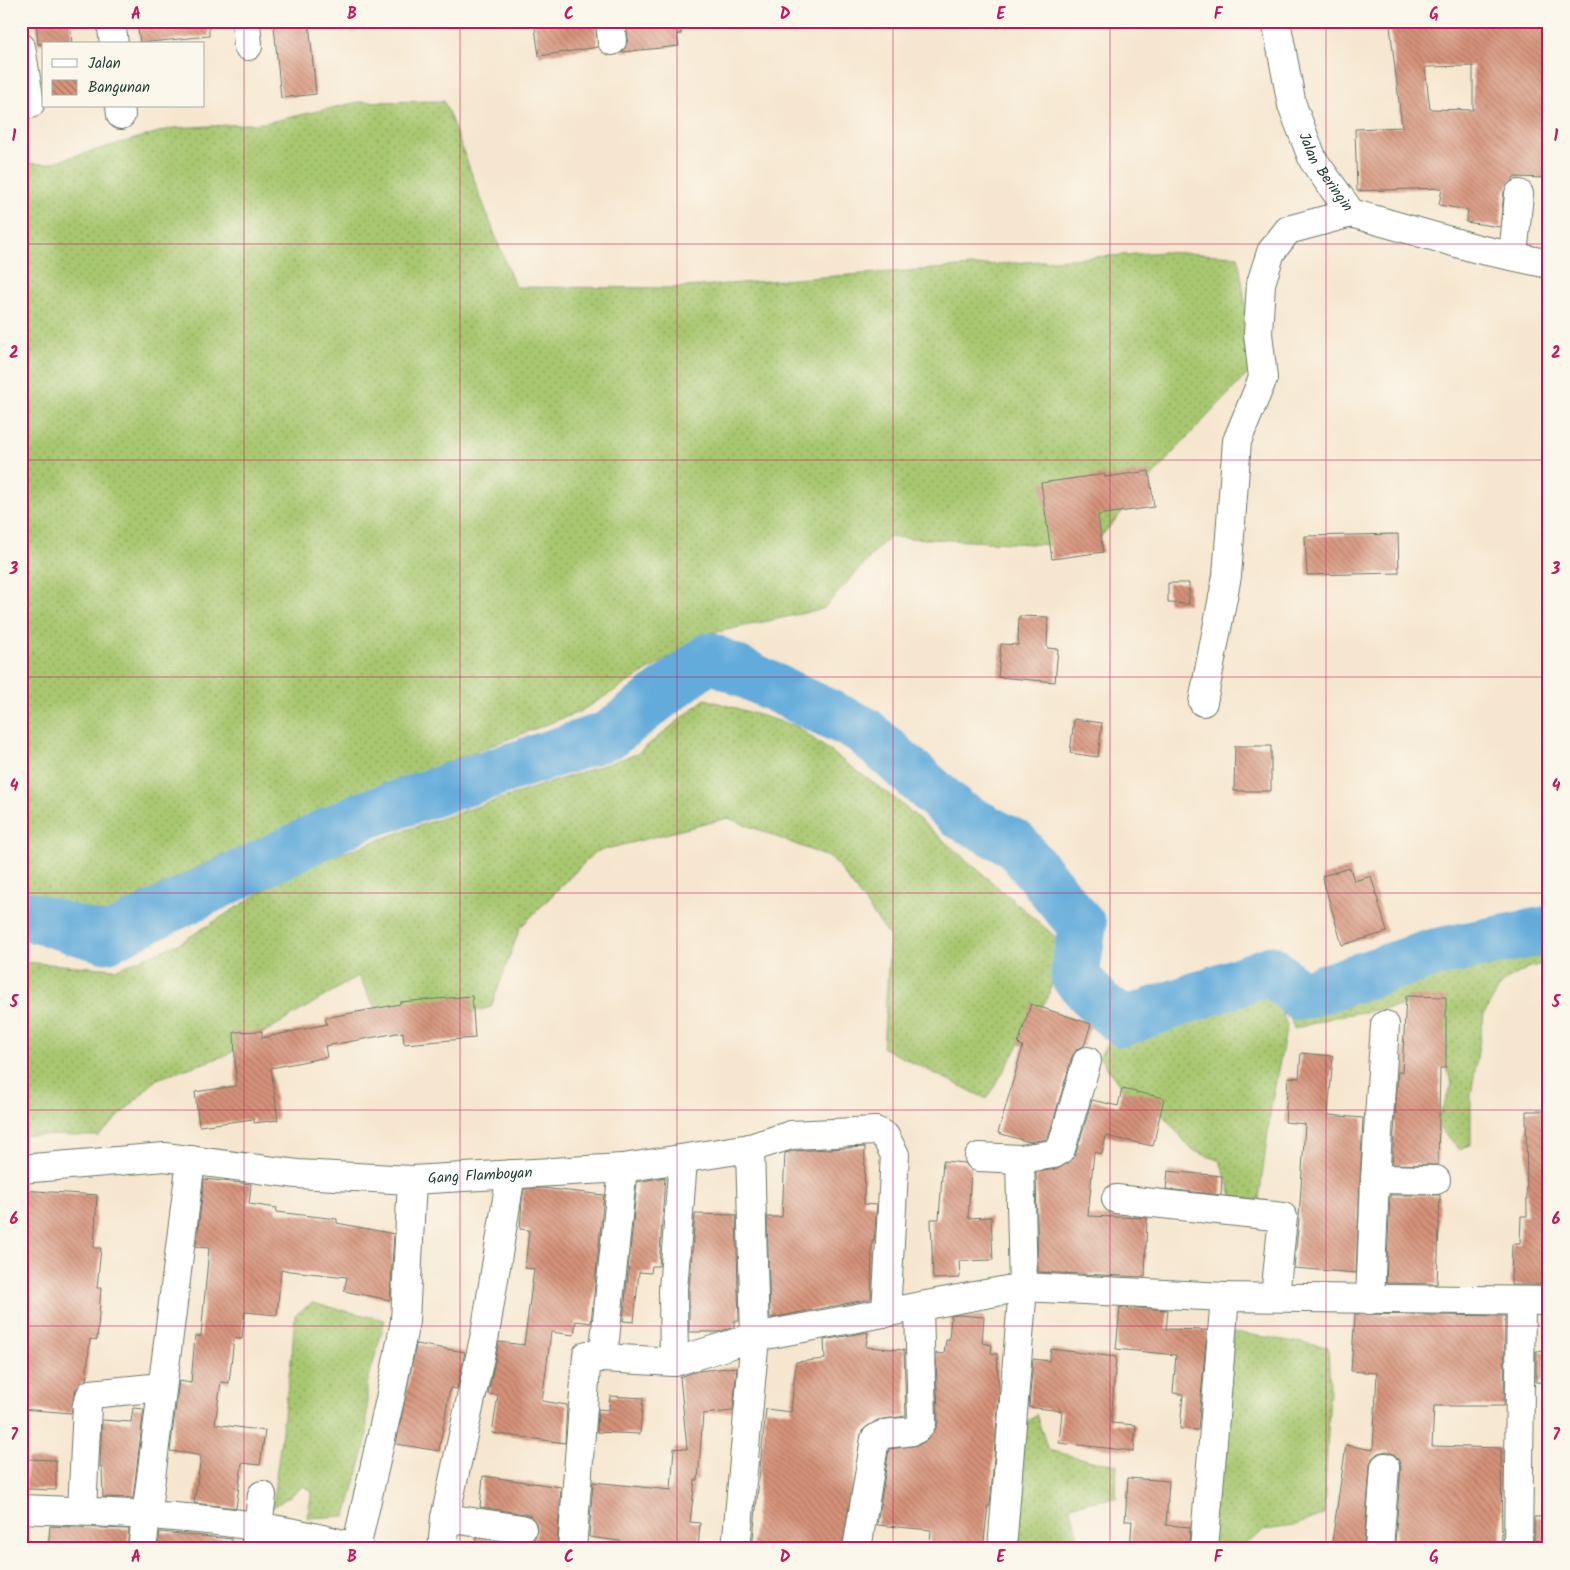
<svg xmlns="http://www.w3.org/2000/svg" width="1570" height="1570" viewBox="0 0 1570 1570" font-family="Kalam,sans-serif">
	<style>
		.grass { fill: url(#grass-dots); stroke: #648252 }
		.lines { fill: none; stroke-linecap: round; stroke-linejoin: round }
		.river { stroke: #62abda; stroke-width: 49 }
		.building { fill: url(#building-back-hatch); fill-rule: evenodd }
		.minor-casing { stroke: #6a786a; stroke-width: 30 }
		.minor { stroke: #fff; stroke-width: 28 }
		.grid { fill: none; stroke: #c2185b; stroke-width: 1; stroke-opacity: 0.55 }
		.labels { text-anchor: middle; dominant-baseline: central; stroke-width: 4; stroke-linejoin: round; paint-order: stroke }
		.street-label { font-size: 15px; fill: #1f3d34; stroke: #fbf7ec }
		.neatline { fill: none; stroke: #c2185b; stroke-width: 2 }
		.grid-label { font-size: 16px; text-anchor: middle; font-weight: bold; fill: #c2185b }
	</style>
	<defs>
		<pattern id="grass-dots" width="8" height="8" patternUnits="userSpaceOnUse" patternTransform="scale(1.25)"><rect width="8" height="8" fill="#a8c76f"/><path d="M2 2h.1M6 6h.1" fill="none" stroke="#88a35c" stroke-width="1.8" stroke-linecap="round"/></pattern>
		<pattern id="building-back-hatch" width="6" height="6" patternUnits="userSpaceOnUse" patternTransform="scale(1.25)"><rect width="6" height="6" fill="#d69279"/><path d="M-1 5l2 2M0 0l6 6M5-1l2 2" fill="none" stroke="#ad7864"/></pattern>
	</defs>
	<rect width="100%" height="100%" fill="#fbf7ec"/>
	<filter id="ink" filterUnits="userSpaceOnUse"><feTurbulence type="fractalNoise" baseFrequency=".02" numOctaves="2"/><feDisplacementMap in="SourceGraphic" scale="10" xChannelSelector="R" yChannelSelector="G"/><feConvolveMatrix kernelMatrix="1 2 1 2 8 2 1 2 1" color-interpolation-filters="sRGB"/></filter>
	<filter id="wash" filterUnits="userSpaceOnUse"><feTurbulence type="fractalNoise" baseFrequency=".0096" numOctaves="4" result="noise"/><feDisplacementMap in="SourceGraphic" scale="20" xChannelSelector="R" yChannelSelector="G"/><feGaussianBlur stdDeviation="1.12" result="paint"/><feColorMatrix in="noise" values="0 0 0 0 0 0 0 0 0 0 0 0 0 0 0 0 0 1.4 0 .05"/><feComposite in="paint" operator="in"/></filter>
	<g filter="url(#wash)">
		<rect width="100%" height="100%" fill="#f6e6cf"/>
		<path class="grass" d="M 444,101 L 515,287 L 672,288 L 1164,252 L 1238,256 L 1255,366 L 1175,450 L 1092,547 L 888,537 L 823,609 L 708,634 L 579,712 L 404,779 L 221,856 L 105,913 L 21,892 L 21,163 L 47,164 L 173,128 L 265,123 L 358,102 Z
			M 705,699 L 796,726 L 898,801 L 1058,939 L 1050,993 L 987,1099 L 883,1048 L 890,937 L 833,859 L 728,818 L 595,852 L 520,928 L 491,1007 L 390,1036 L 358,976 L 227,1055 L 157,1079 L 99,1136 L 21,1135 L 21,962 L 117,969 L 180,943 L 296,870 L 406,830 L 637,754 Z
			M 1549,943 L 1549,962 L 1528,968 L 1503,982 L 1484,1014 L 1471,1095 L 1471,1144 L 1460,1150 L 1436,1124 L 1452,1084 L 1436,1038 L 1421,1003 L 1338,1016 L 1294,1029 L 1288,1009 L 1364,988 L 1429,966 Z
			M 1271,987 L 1287,1025 L 1272,1101 L 1259,1200 L 1233,1197 L 1220,1161 L 1192,1150 L 1159,1111 L 1123,1090 L 1099,1057 L 1109,1041 L 1160,1026 L 1203,1007 Z
			M 312,1303 L 385,1320 L 367,1385 L 367,1439 L 346,1516 L 307,1518 L 312,1491 L 304,1486 L 272,1508 L 292,1353 L 295,1315 Z
			M 1233,1332 L 1328,1347 L 1330,1388 L 1324,1514 L 1293,1526 L 1265,1530 L 1242,1546 L 1242,1549 L 1209,1549 Z
			M 1036,1414 L 1048,1450 L 1096,1462 L 1117,1464 L 1116,1498 L 1070,1505 L 1079,1540 L 1079,1549 L 1015,1549 L 1024,1470 L 1021,1430 Z"/>
		<g class="lines">
			<path class="river" d="M 21,914 L 106,939 L 359,817 L 609,735 L 710,657 L 863,730 L 958,814 L 1015,844 L 1082,926 L 1075,976 L 1098,1002 L 1123,1022 L 1271,970 L 1300,996 L 1434,953 L 1549,930"/>
		</g>
		<g id="blocks">
			<path class="building" d="M 36,21 L 70,21 L 72,44 L 38,44 Z
				M 137,21 L 209,21 L 209,36 L 140,43 Z
				M 534,21 L 595,21 L 598,47 L 539,56 Z
				M 626,21 L 680,21 L 681,34 L 677,34 L 679,46 L 622,52 L 628,40 Z
				M 1434,21 L 1549,21 L 1549,178 L 1514,177 L 1504,192 L 1500,227 L 1466,222 L 1468,210 L 1439,205 L 1442,188 L 1357,191 L 1355,129 L 1402,127 L 1390,26 ZM 1473,66 L 1473,110 L 1430,109 L 1425,67 Z
				M 309,22 L 316,94 L 281,98 L 274,26 Z
				M 1149,471 L 1154,507 L 1098,515 L 1103,552 L 1052,559 L 1041,483 L 1105,474 L 1105,477 Z
				M 1398,534 L 1399,573 L 1307,575 L 1305,536 Z
				M 1168,583 L 1189,583 L 1189,604 L 1168,603 Z
				M 1019,616 L 1048,617 L 1047,648 L 1058,649 L 1055,682 L 998,677 L 1001,644 L 1018,645 Z
				M 1074,719 L 1102,723 L 1098,757 L 1070,753 Z
				M 1235,746 L 1271,746 L 1271,791 L 1234,791 Z
				M 1350,868 L 1354,881 L 1371,876 L 1387,932 L 1342,945 L 1322,876 Z
				M 472,996 L 475,1038 L 404,1044 L 403,1032 L 325,1046 L 327,1057 L 271,1068 L 278,1120 L 254,1123 L 254,1119 L 199,1126 L 195,1092 L 236,1086 L 234,1032 L 262,1031 L 262,1038 L 327,1024 L 325,1018 L 400,1004 L 400,1002 Z
				M 1406,996 L 1446,997 L 1446,1068 L 1440,1068 L 1438,1165 L 1392,1164 L 1398,1072 L 1402,1072 Z
				M 1031,1004 L 1091,1024 L 1084,1046 L 1077,1049 L 1072,1057 L 1048,1139 L 1029,1142 L 998,1133 L 1023,1046 L 1018,1044 Z
				M 1301,1053 L 1333,1056 L 1328,1115 L 1363,1118 L 1356,1273 L 1294,1268 L 1299,1219 L 1305,1124 L 1285,1122 L 1288,1077 L 1299,1078 Z
				M 1122,1089 L 1164,1098 L 1153,1146 L 1106,1136 L 1102,1154 L 1094,1152 L 1088,1216 L 1147,1218 L 1145,1277 L 1038,1272 L 1036,1172 L 1057,1169 L 1070,1162 L 1076,1153 L 1092,1100 L 1118,1106 Z
				M 1526,1111 L 1549,1111 L 1549,1285 L 1511,1285 L 1512,1244 L 1520,1244 L 1521,1216 L 1527,1216 Z
				M 865,1147 L 864,1204 L 877,1205 L 874,1241 L 872,1241 L 871,1299 L 770,1318 L 767,1217 L 782,1217 L 785,1153 L 794,1151 Z
				M 943,1161 L 965,1163 L 971,1170 L 968,1218 L 991,1217 L 993,1260 L 959,1261 L 960,1278 L 933,1279 L 931,1219 L 939,1219 Z
				M 1168,1171 L 1222,1176 L 1221,1195 L 1166,1189 Z
				M 665,1177 L 659,1266 L 652,1266 L 651,1273 L 639,1272 L 634,1322 L 623,1321 L 637,1182 Z
				M 204,1179 L 251,1184 L 249,1204 L 277,1208 L 276,1212 L 337,1219 L 337,1223 L 394,1234 L 390,1300 L 344,1291 L 347,1277 L 281,1270 L 277,1315 L 245,1312 L 242,1339 L 234,1338 L 229,1383 L 221,1382 L 215,1424 L 265,1431 L 260,1465 L 242,1463 L 236,1508 L 194,1503 L 201,1457 L 198,1455 L 170,1451 L 179,1381 L 191,1383 L 195,1336 L 201,1336 L 209,1248 L 196,1247 Z
				M 542,1188 L 604,1195 L 591,1323 L 576,1321 L 574,1335 L 551,1332 L 542,1401 L 567,1405 L 565,1443 L 492,1433 L 498,1395 L 488,1394 L 499,1342 L 524,1345 L 534,1269 L 525,1268 L 529,1230 L 520,1229 L 522,1201 L 524,1189 Z
				M 21,1190 L 97,1195 L 94,1248 L 101,1248 L 97,1288 L 101,1288 L 97,1340 L 90,1339 L 86,1380 L 76,1389 L 71,1413 L 21,1409 Z
				M 1390,1195 L 1440,1195 L 1437,1284 L 1386,1283 Z
				M 695,1214 L 736,1215 L 739,1321 L 734,1321 L 734,1327 L 719,1332 L 689,1332 L 689,1290 Z
				M 1120,1307 L 1168,1310 L 1166,1329 L 1207,1330 L 1198,1430 L 1180,1429 L 1183,1394 L 1173,1393 L 1176,1355 L 1116,1349 Z
				M 1355,1314 L 1505,1316 L 1504,1406 L 1434,1406 L 1432,1446 L 1501,1448 L 1502,1549 L 1448,1549 L 1448,1545 L 1395,1542 L 1401,1468 L 1399,1461 L 1394,1454 L 1386,1451 L 1378,1453 L 1372,1458 L 1370,1465 L 1364,1549 L 1331,1549 L 1346,1445 L 1373,1450 L 1377,1373 L 1351,1371 Z
				M 958,1315 L 984,1317 L 982,1343 L 992,1345 L 991,1353 L 997,1354 L 999,1396 L 990,1506 L 988,1506 L 983,1549 L 937,1549 L 938,1543 L 930,1542 L 931,1530 L 877,1525 L 889,1449 L 918,1445 L 927,1440 L 935,1430 L 938,1422 L 936,1353 L 944,1354 L 946,1340 L 949,1340 L 951,1316 Z
				M 868,1332 L 866,1347 L 904,1350 L 906,1416 L 877,1420 L 862,1431 L 842,1549 L 752,1549 L 766,1409 L 791,1412 L 796,1362 L 825,1359 L 824,1340 Z
				M 416,1344 L 465,1352 L 457,1389 L 450,1388 L 439,1451 L 396,1444 Z
				M 1051,1349 L 1116,1357 L 1111,1423 L 1136,1425 L 1134,1451 L 1059,1443 L 1062,1411 L 1029,1407 L 1033,1359 L 1049,1361 Z
				M 1536,1351 L 1549,1352 L 1549,1383 L 1536,1382 Z
				M 737,1367 L 733,1411 L 703,1414 L 698,1480 L 695,1480 L 690,1522 L 700,1523 L 698,1549 L 619,1549 L 620,1541 L 589,1537 L 593,1482 L 671,1490 L 674,1448 L 687,1449 L 680,1377 L 698,1371 Z
				M 610,1396 L 643,1398 L 640,1434 L 597,1432 L 598,1409 L 609,1410 Z
				M 133,1408 L 144,1409 L 133,1498 L 103,1497 L 102,1467 L 100,1467 L 102,1420 L 131,1422 Z
				M 27,1459 L 56,1460 L 56,1490 L 26,1489 Z
				M 483,1476 L 561,1487 L 557,1549 L 475,1549 L 476,1538 L 527,1544 L 535,1538 L 537,1531 L 536,1523 L 531,1516 L 525,1514 L 480,1507 Z
				M 1128,1478 L 1169,1481 L 1166,1525 L 1190,1527 L 1189,1549 L 1130,1549 L 1132,1521 L 1125,1521 Z
				M 1534,1517 L 1549,1517 L 1549,1549 L 1534,1549 Z
				M 50,1526 L 129,1529 L 127,1549 L 48,1549 Z
				M 160,1532 L 232,1539 L 230,1549 L 158,1549 Z"/>
		</g>
	</g>
	<g filter="url(#ink)">
		<use href="#blocks" fill-opacity="0" stroke="#6a786a" stroke-width="1"/>
		<g class="lines">
			<defs>
				<g id="minor">
					<path d="M 111,21 L 114,44"/>
					<path d="M 246,21 L 248,46"/>
					<path d="M 610,21 L 612,41"/>
					<path id="s1" d="M 1276,21 L 1292,105 L 1313,160 L 1351,213 L 1478,249 L 1549,264"/>
					<path d="M 21,47 L 30,104"/>
					<path d="M 120,106 L 121,115"/>
					<path d="M 1513,256 L 1519,194"/>
					<path d="M 1203,702 L 1227,576 L 1237,441 L 1263,378 L 1258,333 L 1261,283 L 1271,252 L 1288,230 L 1351,213"/>
					<path d="M 979,1157 L 1020,1159 L 1023,1287 L 1002,1549"/>
					<path d="M 1020,1159 L 1054,1154 L 1061,1149 L 1087,1061"/>
					<path id="s2" d="M 21,1169 L 165,1157 L 297,1174 L 412,1180 L 623,1168 L 750,1148 L 791,1135 L 876,1131 L 885,1136 L 895,1155 L 886,1313"/>
					<path d="M 1375,1179 L 1436,1180"/>
					<path d="M 1116,1199 L 1283,1217 L 1275,1297"/>
					<path d="M 1370,1300 L 1375,1179 L 1385,1025"/>
					<path d="M 603,1358 L 623,1168"/>
					<path d="M 674,1362 L 673,1290 L 683,1160"/>
					<path d="M 21,1509 C 131,1513 254,1517 360,1549"/>
					<path d="M 82,1511 L 87,1405 L 91,1394 L 162,1387"/>
					<path d="M 445,1518 L 522,1529"/>
					<path d="M 356,1548 L 390,1399 L 405,1321 L 412,1180"/>
					<path d="M 142,1549 L 191,1160"/>
					<path d="M 255,1549 L 262,1495"/>
					<path d="M 442,1549 L 445,1518 L 485,1334 L 511,1174"/>
					<path d="M 572,1549 L 587,1355 L 603,1358 L 674,1362 L 755,1337 L 1023,1287 L 1225,1297 L 1549,1301"/>
					<path d="M 736,1549 L 755,1337 L 750,1148"/>
					<path d="M 857,1549 L 875,1439 C 891,1426 915,1440 922,1422 L 919,1307"/>
					<path d="M 1204,1549 L 1225,1297"/>
					<path d="M 1379,1549 L 1385,1467"/>
					<path d="M 1518,1549 L 1521,1301"/>
				</g>
			</defs>
			<use href="#minor" class="minor-casing"/>
			<use href="#minor" class="minor"/>
		</g>
	</g>
	<path class="grid" d="M 244,21 L 244,1549M 460,21 L 460,1549M 677,21 L 677,1549M 893,21 L 893,1549M 1110,21 L 1110,1549M 1326,21 L 1326,1549M 21,244 L 1549,244M 21,460 L 1549,460M 21,677 L 1549,677M 21,893 L 1549,893M 21,1110 L 1549,1110M 21,1326 L 1549,1326"/>
	<g class="labels">
		<g class="street-label">
			<text stroke="none"><textPath href="#s1" startOffset="161">Jalan Beringin</textPath></text>
			<text stroke="none"><textPath href="#s2" startOffset="461">Gang Flamboyan</textPath></text>
		</g>
	</g>
	<rect width="1570" height="1570" fill="none" stroke="#fbf7ec" stroke-width="55"/>
	<rect x="42" y="42" width="162" height="65" fill="#fbf7ec" stroke="#a3ada2"/>
	<rect x="52" y="59" width="25" height="8" fill="#ffffff" stroke="#a3ada2"/>
	<text x="88" y="68" font-size="15" fill="#1f3d34">Jalan</text>
	<rect x="52" y="80" width="25" height="15" fill="url(#building-back-hatch)" stroke="#a3ada2"/>
	<text x="88" y="92" font-size="15" fill="#1f3d34">Bangunan</text>
	<rect x="28" y="28" width="1514" height="1514" class="neatline"/>
	<g class="grid-label">
		<text x="136" y="19">A</text>
		<text x="352" y="19">B</text>
		<text x="569" y="19">C</text>
		<text x="785" y="19">D</text>
		<text x="1001" y="19">E</text>
		<text x="1218" y="19">F</text>
		<text x="1434" y="19">G</text>
		<text x="14" y="141">1</text>
		<text x="1556" y="141">1</text>
		<text x="14" y="358">2</text>
		<text x="1556" y="358">2</text>
		<text x="14" y="574">3</text>
		<text x="1556" y="574">3</text>
		<text x="14" y="791">4</text>
		<text x="1556" y="791">4</text>
		<text x="14" y="1007">5</text>
		<text x="1556" y="1007">5</text>
		<text x="14" y="1224">6</text>
		<text x="1556" y="1224">6</text>
		<text x="14" y="1440">7</text>
		<text x="1556" y="1440">7</text>
		<text x="136" y="1562">A</text>
		<text x="352" y="1562">B</text>
		<text x="569" y="1562">C</text>
		<text x="785" y="1562">D</text>
		<text x="1001" y="1562">E</text>
		<text x="1218" y="1562">F</text>
		<text x="1434" y="1562">G</text>
	</g>
</svg>
